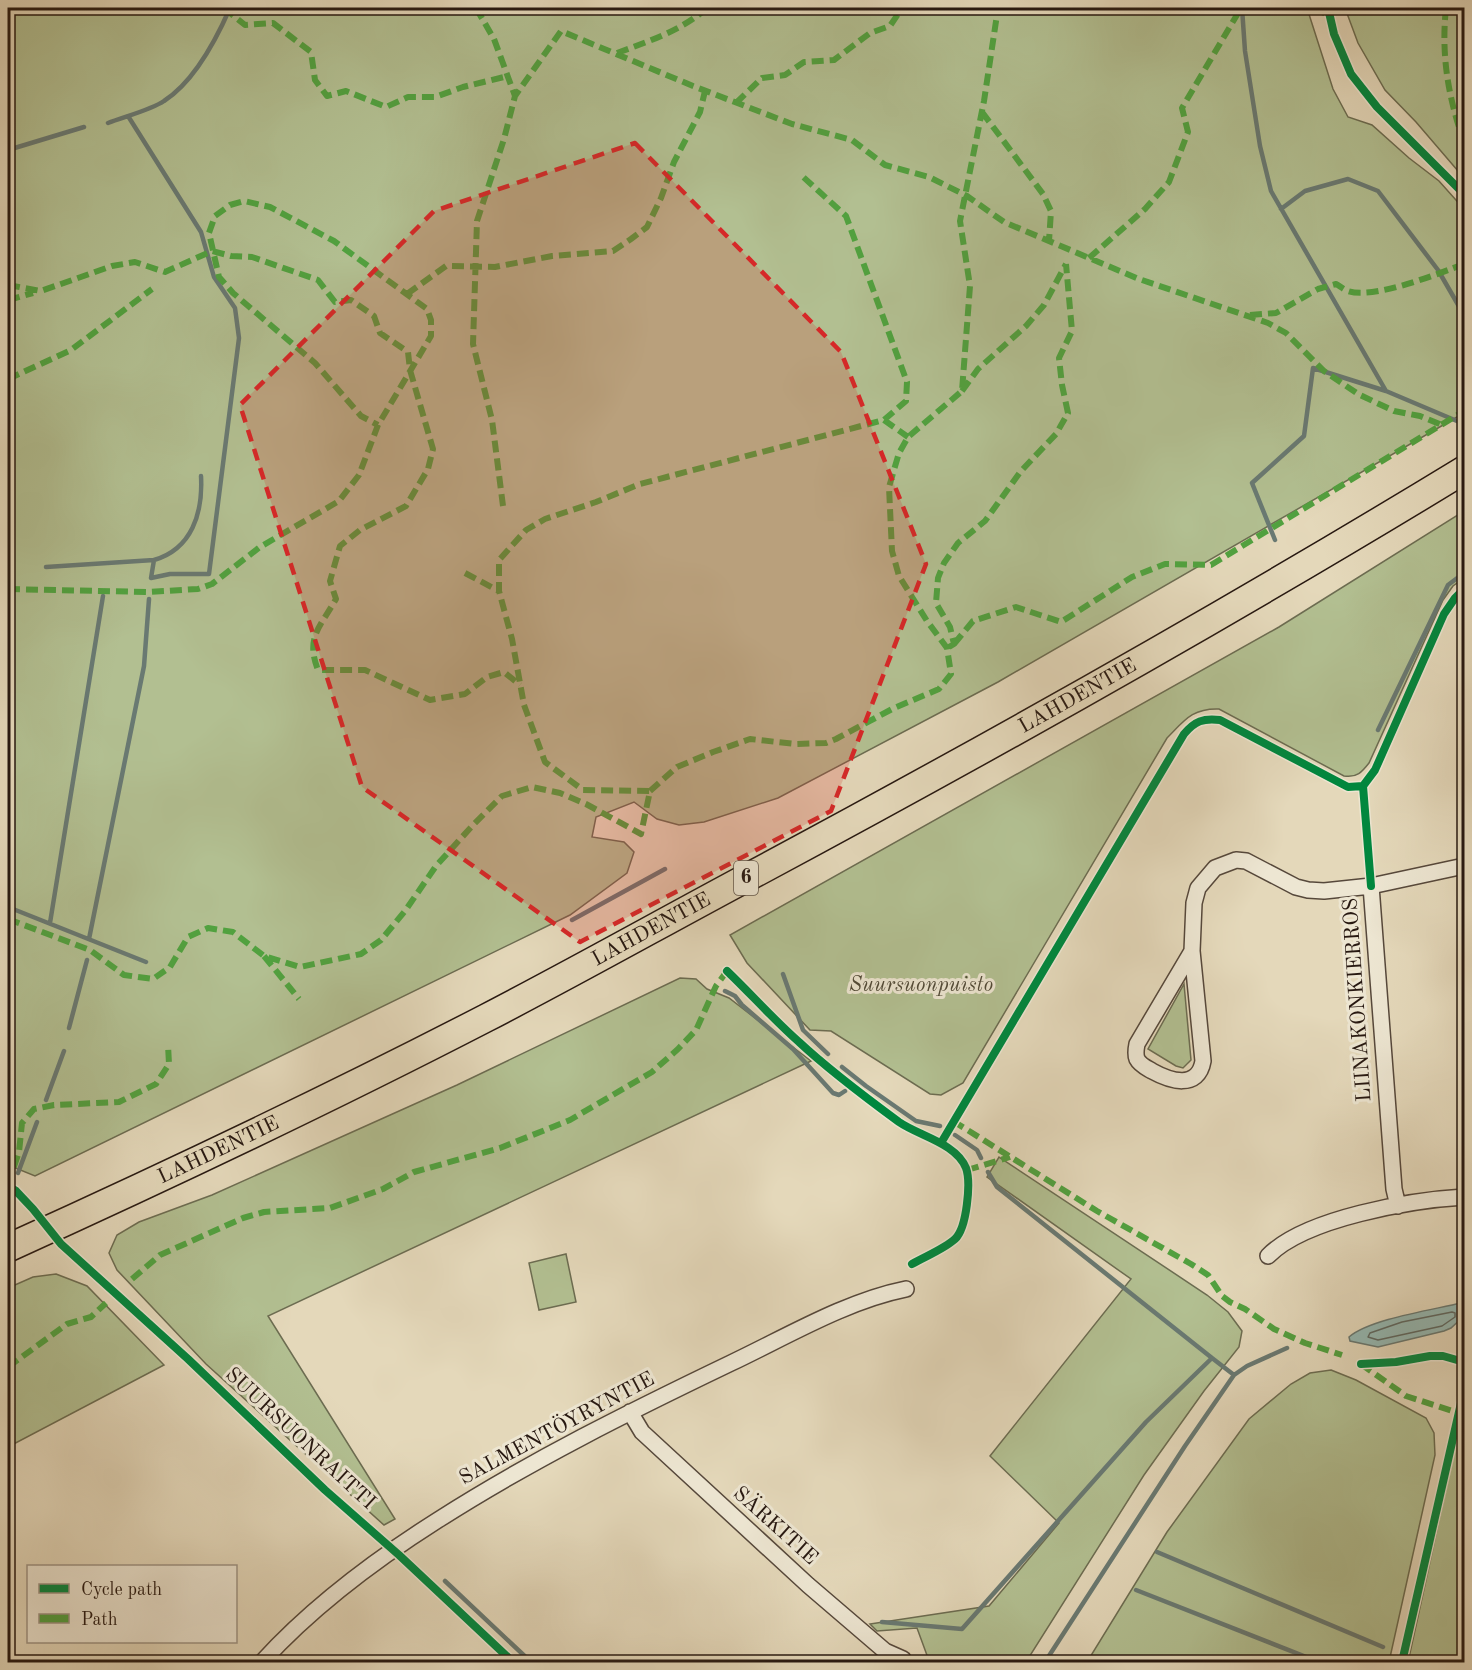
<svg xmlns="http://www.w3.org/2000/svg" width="1472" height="1670" viewBox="0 0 1472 1670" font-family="'Old Standard TT',serif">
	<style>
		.green { fill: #b2bf91; stroke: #6c6c51; stroke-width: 1.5 }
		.water { fill: #95b9b3; stroke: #697972; stroke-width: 1.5 }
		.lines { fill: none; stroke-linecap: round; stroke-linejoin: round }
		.shore { stroke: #5e6862; stroke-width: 1.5 }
		.stream { stroke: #697972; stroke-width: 4.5 }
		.street-casing { stroke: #56483b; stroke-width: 18 }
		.highway-casing { stroke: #271811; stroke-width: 30 }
		.street { stroke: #ede6d2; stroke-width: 15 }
		.highway { stroke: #e4d8ba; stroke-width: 27 }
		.quiet { stroke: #51a13f; stroke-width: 6; stroke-dasharray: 12 6; stroke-linecap: butt }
		.cycleway-casing { stroke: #ede6d2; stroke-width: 11 }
		.cycleway { stroke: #00873e; stroke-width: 8 }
		.marked { fill: #d62828; fill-opacity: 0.2; stroke: #d62828; stroke-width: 4.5; stroke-dasharray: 12 8; stroke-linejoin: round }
		.labels { text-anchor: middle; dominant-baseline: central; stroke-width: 6; stroke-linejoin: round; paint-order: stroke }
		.shield { fill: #ede6d2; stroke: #62564b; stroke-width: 1.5 }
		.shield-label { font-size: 20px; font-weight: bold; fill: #271811 }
		.street-label { font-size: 21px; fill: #271811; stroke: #ede6d2 }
		.park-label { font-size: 21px; font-style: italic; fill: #514a37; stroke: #ede6d2 }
	</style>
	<rect width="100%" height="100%" fill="#e4d8ba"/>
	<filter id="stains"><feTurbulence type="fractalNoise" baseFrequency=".00333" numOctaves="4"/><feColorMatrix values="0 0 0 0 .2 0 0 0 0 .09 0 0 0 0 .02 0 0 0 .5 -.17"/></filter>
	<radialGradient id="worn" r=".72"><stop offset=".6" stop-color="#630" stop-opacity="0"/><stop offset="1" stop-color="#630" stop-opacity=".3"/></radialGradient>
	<path class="green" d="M 8,8 L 1307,8 L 1333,89 L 1348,117 L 1372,125 L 1409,158 L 1439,181 L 1464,209 L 1464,413 L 998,682 L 778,798 L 704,822 L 679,825 L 657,819 L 634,802 L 596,817 L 592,837 L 624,842 L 634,852 L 627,873 L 570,915 L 35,1176 L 8,1165 Z
		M 1345,8 L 1464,8 L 1464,178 L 1416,122 L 1385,90 L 1358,43 Z
		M 1464,511 L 1464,578 L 1453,586 L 1443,600 L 1369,763 C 1362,772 1357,778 1344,776 L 1219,709 C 1192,708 1184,721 1167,738 L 963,1083 L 941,1095 L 930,1094 L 831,1031 L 810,1030 L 747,963 L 730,935 L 1279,627 Z
		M 680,978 L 696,979 L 707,989 L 729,998 L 811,1061 L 268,1316 L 395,1519 L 384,1525 L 206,1364 L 117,1270 L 109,1253 L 117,1235 L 139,1222 L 212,1195 L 457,1085 Z
		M 1184,984 L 1191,1060 L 1183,1068 L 1176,1066 L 1148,1049 Z
		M 999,1157 L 1207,1295 L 1228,1312 L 1242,1331 L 1239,1347 L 1204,1391 L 1144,1475 L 1026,1662 L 934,1662 L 928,1658 L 917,1628 L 877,1631 L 870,1624 L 989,1606 L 1059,1523 L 990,1456 L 1131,1279 L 987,1177 Z
		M 566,1254 L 576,1302 L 539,1310 L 529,1263 Z
		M 56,1274 L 87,1286 L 164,1365 L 8,1447 L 8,1288 L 33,1277 Z
		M 1331,1370 L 1356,1380 L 1426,1418 L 1434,1433 L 1435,1455 L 1389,1662 L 1087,1662 L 1167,1532 L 1249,1419 L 1291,1384 L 1310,1373 Z
		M 1464,1426 L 1464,1662 L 1408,1662 L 1458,1434 Z"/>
	<path class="water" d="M 1461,1303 L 1464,1304 L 1464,1316 L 1451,1328 L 1444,1331 L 1378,1347 L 1350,1341 L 1349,1337 C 1370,1319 1432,1310 1461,1303 Z"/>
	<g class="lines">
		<path class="shore" d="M 1452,1312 L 1455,1313 L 1455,1317 L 1442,1326 L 1378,1340 L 1368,1337 L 1370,1333 L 1402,1322 Z"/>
		<path class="stream" d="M 1242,8 L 1245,51 L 1260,146 L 1271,191 L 1386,391
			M 128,116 L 201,232 L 214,277 L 235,308 L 239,338 L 209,574 L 170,574 L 151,578 L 154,560 C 192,549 203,513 201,476
			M 108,123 C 123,117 151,110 164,101 C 195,81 216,40 230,8
			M 8,150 L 84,127
			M 1281,209 L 1305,191 L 1348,179 L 1378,191 L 1438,270 L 1464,315
			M 1275,540 L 1252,483 L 1304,436 L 1313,368 L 1386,391 L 1464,424
			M 46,567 L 154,560
			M 1378,730 L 1448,585 L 1464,573
			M 8,907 L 146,962
			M 572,920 L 665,869
			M 50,923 L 103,596
			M 89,939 L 144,666 L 149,599
			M 783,974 L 803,1030 L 828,1054
			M 725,991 L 735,996 L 742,1005 L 793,1049 L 833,1093 L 839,1095 L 845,1091
			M 69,1028 L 87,960
			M 842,1067 L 866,1086 L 916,1121 L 940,1126
			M 46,1100 L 64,1051
			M 955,1135 L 977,1150 L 981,1158
			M 988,1172 L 997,1187 L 1212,1358
			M 18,1173 L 37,1122
			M 1157,1552 L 1383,1647
			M 445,1581 L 531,1662
			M 1136,1590 L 1319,1662
			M 882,1622 L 962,1629 L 1146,1422 L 1212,1358 L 1234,1375
			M 1045,1662 L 1185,1446 L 1234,1375 L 1247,1366 L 1287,1348"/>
		<defs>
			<path id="street" d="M 1371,886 L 1394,1189 L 1398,1206
				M 1192,951 L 1203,1061 C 1198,1090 1170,1081 1152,1071 C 1147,1068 1140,1065 1137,1059 C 1135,1054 1136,1049 1137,1044 L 1192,951 L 1194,903 L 1198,888 L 1215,868 L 1236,860 L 1246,861 L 1296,887 L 1308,890 L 1324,891 L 1371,886 L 1464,866
				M 1268,1256 C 1305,1218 1412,1200 1464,1197
				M 630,1412 L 642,1432 L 808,1585 L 885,1651 L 903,1659
				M 262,1662 C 313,1606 375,1560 438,1520 C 532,1460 631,1411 731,1363 C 786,1337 846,1301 906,1289"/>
			<g id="highway">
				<path id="s1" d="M 8,1248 C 169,1175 329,1099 486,1018 C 575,972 662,923 750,876 C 991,747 1231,612 1464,470"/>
			</g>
		</defs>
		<use href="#street" class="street-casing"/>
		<use href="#highway" class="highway-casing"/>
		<use href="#street" class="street"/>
		<use href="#highway" class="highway"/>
		<path class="quiet" d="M 224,8 L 245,25 L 273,23 L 311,52 L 315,80 L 327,96 L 346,91 L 386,107 L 408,97 L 435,97 L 463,87 L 508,76
			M 476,8 L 494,39 L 515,96
			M 578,8 L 579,10
			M 1314,8 L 1330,16
			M 1446,8 C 1441,55 1448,97 1464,142
			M 617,53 C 649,41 681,31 707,8
			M 736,103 L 762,78 L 785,75 L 804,62 L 834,60 L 870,33 L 890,26 L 902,8
			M 982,112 L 1043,194 L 1051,211 L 1049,241
			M 1089,258 L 1145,209 L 1169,182 L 1188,132 L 1182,108 L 1241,8
			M 8,285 L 41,291 L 112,266 L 135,262 L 165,272 L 212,251 L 231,256 L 252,257 L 318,280 L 335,302 L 351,300 L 374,316 L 380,333 L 408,352 L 410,370 L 433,449 L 428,469 L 406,506 L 360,530 L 340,546 L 330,581 L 336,599 C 321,626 305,637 318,670 L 365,670 L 430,700 L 465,694 L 487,677 L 504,672 L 520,685
			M 407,294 L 446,266 L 495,267 L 552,256 L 613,251 L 631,239 L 647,227 L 661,198 L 674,162 L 700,112 L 705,91
			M 8,300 L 33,293
			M 1250,315 L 1276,313 L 1318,289 L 1336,284 C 1340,286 1344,290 1348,291 C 1373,300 1440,273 1464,264
			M 8,379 L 71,350 L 152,289
			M 962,391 L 978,369 L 1026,326 L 1044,305 L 1066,264
			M 884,420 L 908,437
			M 503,506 L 492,420 L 473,344 L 477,221 L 504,139 L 515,96 L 561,31 L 693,86 L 792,124 L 852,140 L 885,165 L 929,177 L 967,196 L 1004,222 L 1139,279 L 1268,323 L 1286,333 L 1324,371 L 1358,394 L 1394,411 L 1420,416 L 1442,425
			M 465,573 L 499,591
			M 8,589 L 149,592 L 198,589 L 212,584 L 260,547 L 339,501 L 359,475 L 378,425 L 431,336 L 431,320 L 427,309 L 334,241 L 270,207 L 244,201 L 230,205 L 215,216 L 209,233 L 219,277 L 233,293 L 315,363 L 361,416 L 378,425
			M 954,644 L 973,621 L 1016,607 L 1061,622 L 1132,577 L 1165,564 L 1211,565 L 1464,411
			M 949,647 L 954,644 L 950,627 L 936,603 L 938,578 L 944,563 L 958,543 L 985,521 L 1021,471 L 1056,434 L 1068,413 L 1062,385 L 1059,358 L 1072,331 L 1066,264
			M 650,791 L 677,767 L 713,752 L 750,739 L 795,744 L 826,743 L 836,739 L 894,708 L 939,689 L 951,674 L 947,648 L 927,621 L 899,576 L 892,551 L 889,487 L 899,453 L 908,437 L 962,391 L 970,286 L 960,221 L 984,101 L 998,8
			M 8,919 L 90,950 L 124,975 L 153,979 L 170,967 L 188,937 L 208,928 L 233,932 L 264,956 L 300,967 L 361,954 L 381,940 L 405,911 L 436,866 L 473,825 L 502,796 L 532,787 L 560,793 L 586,804 L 641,834 L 650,791 L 583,790 L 545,762 L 524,705 L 512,639 L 499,591 L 499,560 L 526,530 L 545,519 L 596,502 L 640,484 L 884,420 L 906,401 L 907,382 L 846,216 L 801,175
			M 264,956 L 299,999
			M 953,1121 L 1097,1211 L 1191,1264 L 1208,1275 L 1222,1296 L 1230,1302 L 1245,1309 L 1274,1329 L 1305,1343 L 1342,1355
			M 967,1170 L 1010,1157
			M 8,1184 L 19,1152 L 22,1123 L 34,1109 L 54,1105 L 119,1102 L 156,1084 L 169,1064 L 168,1045
			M 132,1279 L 160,1255 L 243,1218 L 264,1212 L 330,1208 L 383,1189 L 414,1172 L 500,1148 L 570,1120 L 652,1072 L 678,1049 L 696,1030 L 716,986 L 727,971
			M 1361,1364 L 1406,1396 L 1462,1414
			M 8,1367 L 67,1324 L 91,1317 L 106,1303"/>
		<defs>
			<path id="cycleway" d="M 1328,8 L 1334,34 L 1351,74 L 1377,107 L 1464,194
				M 1363,786 L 1371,886
				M 727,971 C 751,994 774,1020 799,1042 C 830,1071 865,1097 899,1122 C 919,1136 956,1143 966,1168 C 971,1182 967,1228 955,1239 C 944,1249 926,1256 912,1264
				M 941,1143 L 1184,734 C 1195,721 1203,718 1220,720 L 1348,787 L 1363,786 L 1375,770 L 1444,614 L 1455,598 L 1464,589
				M 8,1186 L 16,1191 L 33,1209 L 61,1244 L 188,1359 L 325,1490 L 399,1555 L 513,1662
				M 1361,1364 L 1396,1362 L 1430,1356 L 1443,1356 L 1464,1362
				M 1402,1662 L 1464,1390"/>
		</defs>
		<use href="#cycleway" class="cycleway-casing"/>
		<use href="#cycleway" class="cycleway"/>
	</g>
	<path class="marked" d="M 635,143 L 841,352 L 926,564 L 831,811 L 580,942 L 362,787 L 240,405 L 434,211 Z"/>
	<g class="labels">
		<rect class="shield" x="734" y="861" width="24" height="34" rx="4.5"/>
		<g class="shield-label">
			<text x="746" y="878">6</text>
		</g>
		<g class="street-label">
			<text stroke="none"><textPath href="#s1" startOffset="1204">LAHDENTIE</textPath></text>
			<text stroke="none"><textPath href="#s1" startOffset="718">LAHDENTIE</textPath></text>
			<text transform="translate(1358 1000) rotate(-94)">LIINAKONKIERROS</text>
			<text stroke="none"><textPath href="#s1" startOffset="232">LAHDENTIE</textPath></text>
			<text transform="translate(557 1429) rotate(-28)">SALMENTÖYRYNTIE</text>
			<text transform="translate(300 1439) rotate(43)">SUURSUONRAITTI</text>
			<text transform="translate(775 1526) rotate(42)">SÄRKITIE</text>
		</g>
		<g class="park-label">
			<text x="921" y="985">Suursuonpuisto</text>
		</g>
	</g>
	<rect width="1472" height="1670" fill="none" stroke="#e4d8ba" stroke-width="30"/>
	<rect x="9" y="9" width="1454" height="1652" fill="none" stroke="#271811" stroke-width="3"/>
	<rect x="15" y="15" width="1442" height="1640" fill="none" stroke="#271811" stroke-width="1.5"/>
	<rect x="27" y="1565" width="210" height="78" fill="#ede6d2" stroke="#9e9485" stroke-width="1.5"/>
	<rect x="39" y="1584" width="30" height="9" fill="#00873e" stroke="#9e9485" stroke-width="1.5"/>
	<text x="81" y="1595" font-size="18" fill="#271811">Cycle path</text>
	<rect x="39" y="1614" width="30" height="9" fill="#51a13f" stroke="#9e9485" stroke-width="1.5"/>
	<text x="81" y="1625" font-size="18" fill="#271811">Path</text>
	<rect width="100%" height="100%" filter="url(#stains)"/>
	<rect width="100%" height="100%" fill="url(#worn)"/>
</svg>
